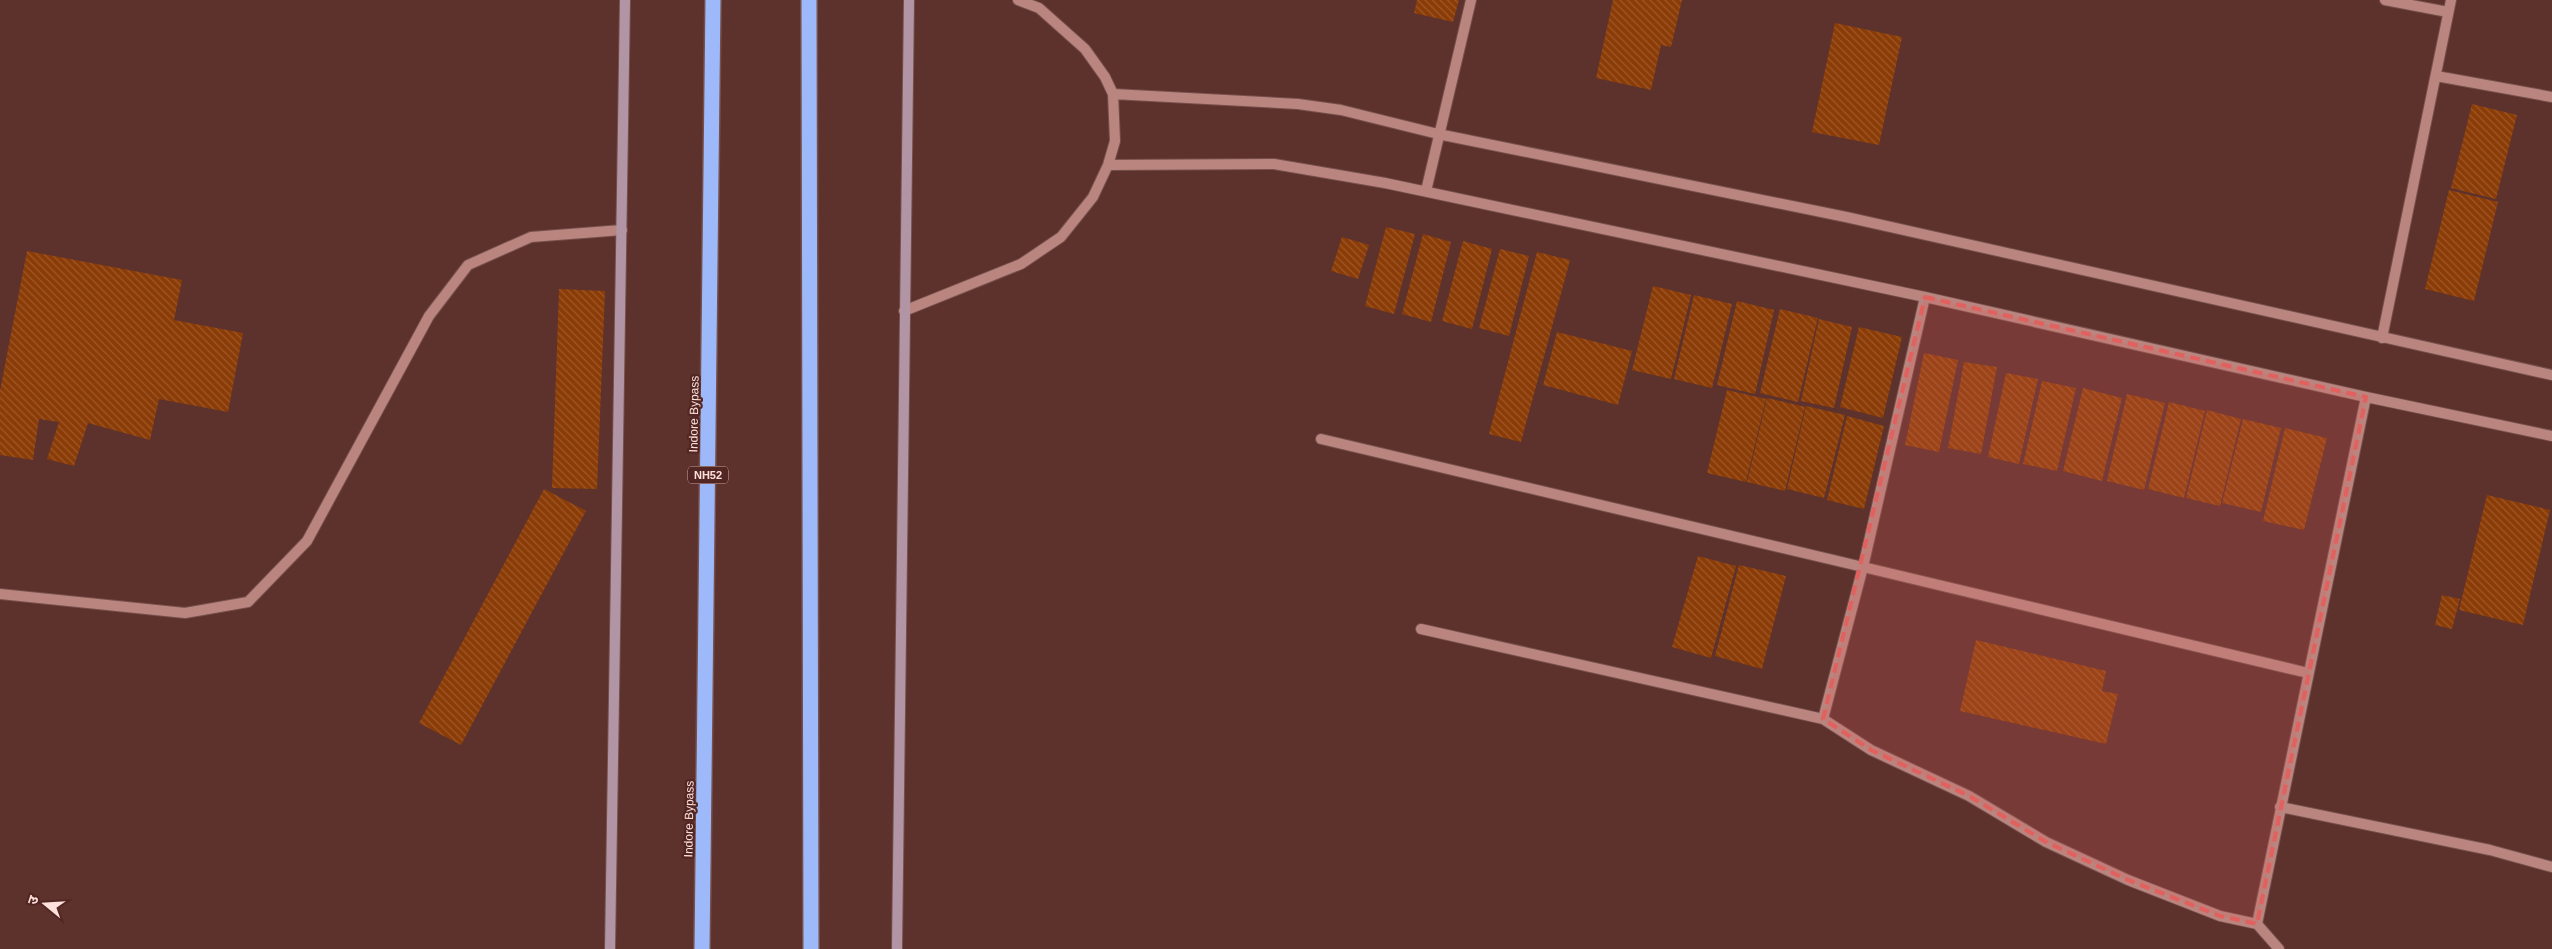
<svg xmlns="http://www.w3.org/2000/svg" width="2552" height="949" viewBox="0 0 2552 949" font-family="Helvetica,'Noto Sans Devanagari',sans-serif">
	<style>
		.building { fill: url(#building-back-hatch) }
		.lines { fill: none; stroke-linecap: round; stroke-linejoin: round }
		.lane-casing { stroke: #76504c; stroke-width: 12 }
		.street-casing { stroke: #76504c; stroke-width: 12 }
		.secondary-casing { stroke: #76504c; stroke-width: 12 }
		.highway-casing { stroke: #76504c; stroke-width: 18 }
		.lane { stroke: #ba857f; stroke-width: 10 }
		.street { stroke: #ba857f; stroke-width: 10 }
		.secondary { stroke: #b295a4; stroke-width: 10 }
		.highway { stroke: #9eb9fa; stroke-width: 15 }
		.marked { fill: #e2605e; fill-opacity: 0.2; stroke: #e2605e; stroke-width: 4; stroke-dasharray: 10 6; stroke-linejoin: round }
		.labels { text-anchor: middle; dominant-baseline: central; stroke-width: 4.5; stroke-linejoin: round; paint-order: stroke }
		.shield { fill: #522622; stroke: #caa9a5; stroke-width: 1 }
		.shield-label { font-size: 11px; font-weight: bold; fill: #fee1dd }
		.street-label { font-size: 12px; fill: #fee1dd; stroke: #522622 }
	</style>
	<defs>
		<pattern id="building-back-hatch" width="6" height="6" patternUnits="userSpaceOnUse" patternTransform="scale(1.25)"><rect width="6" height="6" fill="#8b3c06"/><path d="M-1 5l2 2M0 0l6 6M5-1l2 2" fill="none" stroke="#9c582a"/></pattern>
	</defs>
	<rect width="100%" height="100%" fill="#5d312c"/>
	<path class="building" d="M 1417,0 L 1459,0 L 1453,22 L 1414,13 Z
		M 1613,0 L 1682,0 L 1671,47 L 1661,45 L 1651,90 L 1596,78 Z
		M 1835,23 L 1902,37 L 1879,145 L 1812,132 Z
		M 2472,104 L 2517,115 L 2496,199 L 2451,188 Z
		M 2449,190 L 2498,202 L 2474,301 L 2425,289 Z
		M 1386,227 L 1415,234 L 1394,314 L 1365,306 Z
		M 1423,234 L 1451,242 L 1431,322 L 1402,314 Z
		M 1342,237 L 1369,245 L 1358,279 L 1331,271 Z
		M 1463,241 L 1492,249 L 1472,329 L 1442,321 Z
		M 1500,249 L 1529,256 L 1509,336 L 1479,328 Z
		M 27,251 L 182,280 L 174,320 L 243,333 L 228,412 L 159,399 L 150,440 L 88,423 L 74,466 L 47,459 L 59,422 L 39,419 L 33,460 L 0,455 L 0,391 Z
		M 1537,252 L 1570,260 L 1521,442 L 1489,434 Z
		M 1653,286 L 1691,295 L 1671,379 L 1632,370 Z
		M 559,289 L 605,291 L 597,489 L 552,488 Z
		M 1694,295 L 1732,304 L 1712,388 L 1674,379 Z
		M 1737,301 L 1774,310 L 1755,394 L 1717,385 Z
		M 1780,309 L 1818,318 L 1798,402 L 1760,393 Z
		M 1819,319 L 1852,327 L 1834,408 L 1801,401 Z
		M 1859,327 L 1902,337 L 1883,418 L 1840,407 Z
		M 1557,332 L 1632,351 L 1618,405 L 1543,385 Z
		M 1924,353 L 1958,360 L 1939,452 L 1905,445 Z
		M 1964,362 L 1997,367 L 1981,454 L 1948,448 Z
		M 2006,373 L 2038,379 L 2019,464 L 1988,457 Z
		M 2042,381 L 2076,388 L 2057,471 L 2023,464 Z
		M 2083,388 L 2122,398 L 2102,481 L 2063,471 Z
		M 1727,390 L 1766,399 L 1746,482 L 1707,473 Z
		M 2127,394 L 2165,403 L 2144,490 L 2107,481 Z
		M 1767,398 L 1805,407 L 1785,491 L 1747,482 Z
		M 2169,402 L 2205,411 L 2184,498 L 2148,489 Z
		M 1806,406 L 1845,415 L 1824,498 L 1787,489 Z
		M 2207,410 L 2241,419 L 2220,506 L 2186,498 Z
		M 1847,416 L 1884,426 L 1864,509 L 1827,500 Z
		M 2243,419 L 2281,428 L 2261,512 L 2222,503 Z
		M 2285,428 L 2327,438 L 2304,530 L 2263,521 Z
		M 544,489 L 586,511 L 461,745 L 419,723 Z
		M 2487,495 L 2550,510 L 2523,625 L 2459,610 Z
		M 1698,556 L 1736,566 L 1711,658 L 1672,647 Z
		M 1739,565 L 1786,576 L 1762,669 L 1715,656 Z
		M 2442,595 L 2460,599 L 2452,629 L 2435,625 Z
		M 1976,640 L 2106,671 L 2102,691 L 2118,694 L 2106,744 L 1960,711 Z"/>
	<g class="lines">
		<defs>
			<path id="lane" d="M 0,594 L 185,613 L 248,602 L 307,541 L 429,316 L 468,265 L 531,237 L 622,230"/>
			<path id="street" d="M 2385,0 L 2448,12
				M 2436,76 L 2552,97
				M 1113,94 L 1298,104 L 1341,110 L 1438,134 L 1846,217 L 2552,375
				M 1108,165 L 1274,164 L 1385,183 L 1925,297 L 2366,397 L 2552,436
				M 1426,191 L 1471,0
				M 1925,297 L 1863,567 L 2308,673
				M 904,311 L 1021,264 L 1061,237 L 1093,197 L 1108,165 L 1115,141 L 1113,94 L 1105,77 L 1085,49 L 1039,8 L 1018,0
				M 2382,338 L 2451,0
				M 1321,439 L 1863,567 L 1823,719 L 1871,750 L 1969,796 L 2046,842 L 2128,880 L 2220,916 L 2257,924
				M 1421,629 L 1823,719
				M 2280,807 L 2490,850 L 2552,867
				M 2279,949 L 2257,924 L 2366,397"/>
			<path id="secondary" d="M 610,949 L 625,0
				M 897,949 L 909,0"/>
			<path id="highway" d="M 809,0 L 811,949
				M 702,949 L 713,0"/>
		</defs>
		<use href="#lane" class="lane-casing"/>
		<use href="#street" class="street-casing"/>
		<use href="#secondary" class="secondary-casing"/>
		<use href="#highway" class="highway-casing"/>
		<use href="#lane" class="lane"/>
		<use href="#street" class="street"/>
		<use href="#secondary" class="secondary"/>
		<use href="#highway" class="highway"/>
	</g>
	<path class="marked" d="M 1925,297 L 2366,397 L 2257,924 L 2220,916 L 2128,880 L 2046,842 L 1969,796 L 1871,750 L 1823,719 Z"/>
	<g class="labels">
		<rect class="shield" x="688" y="466.5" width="40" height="17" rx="4"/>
		<g class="shield-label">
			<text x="708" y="475">NH52</text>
		</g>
		<g class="street-label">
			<text transform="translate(694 414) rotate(-89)">Indore Bypass</text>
			<text transform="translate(689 819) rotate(-89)">Indore Bypass</text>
		</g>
	</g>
	<g transform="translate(45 904) rotate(288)" stroke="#522622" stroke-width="4" paint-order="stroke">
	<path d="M0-4L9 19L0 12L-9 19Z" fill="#fee1dd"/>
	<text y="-8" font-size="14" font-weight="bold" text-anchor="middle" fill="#fee1dd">उ</text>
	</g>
</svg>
